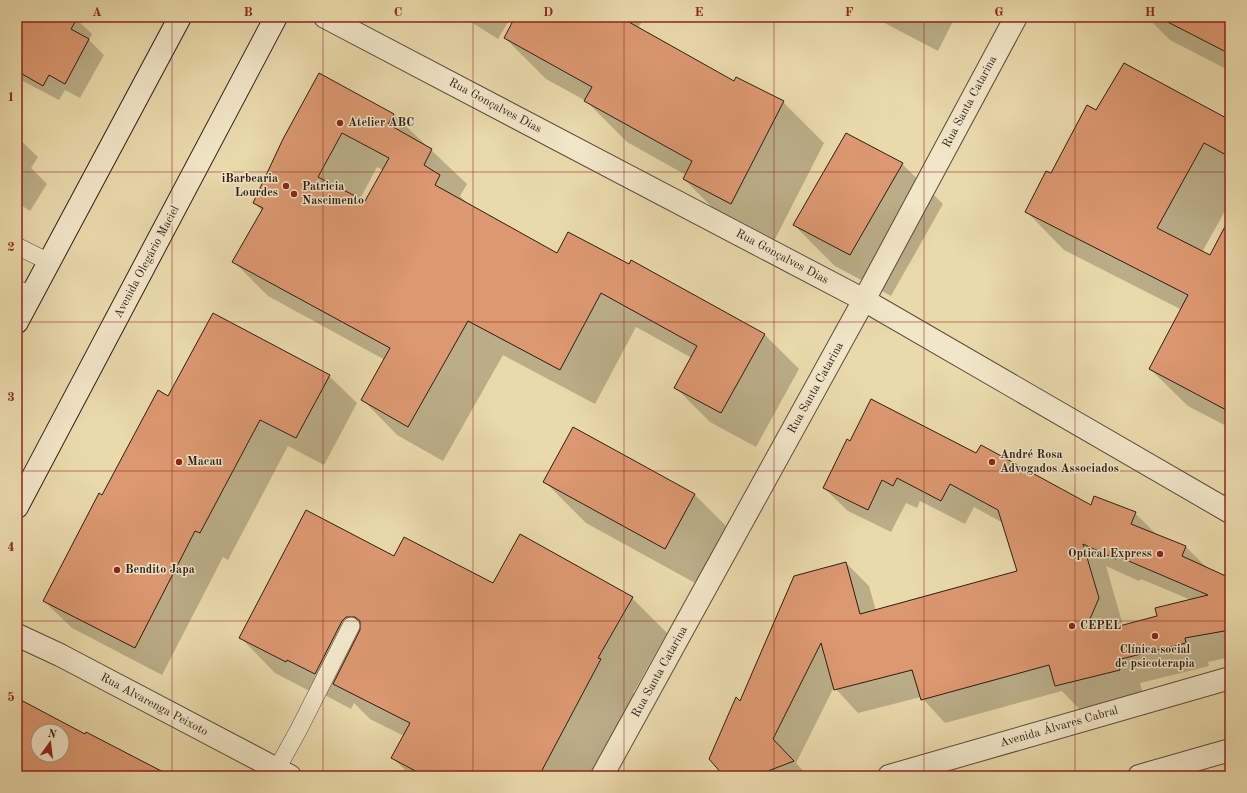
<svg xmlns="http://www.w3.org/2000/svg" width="1247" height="793" viewBox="0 0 1247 793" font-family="'Old Standard TT',serif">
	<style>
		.shadow { fill: #0003; fill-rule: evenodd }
		.building { fill: #dc9870; stroke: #2c1c16; fill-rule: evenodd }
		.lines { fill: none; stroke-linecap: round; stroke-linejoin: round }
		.service-casing { stroke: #5b4b3b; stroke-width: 18 }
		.minor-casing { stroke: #5b4b3b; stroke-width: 24 }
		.tertiary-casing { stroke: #5b4b3b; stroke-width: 24 }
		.secondary-casing { stroke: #2c1c16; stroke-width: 24 }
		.service { stroke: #f1e6c8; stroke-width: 17 }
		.minor { stroke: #f1e6c8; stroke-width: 22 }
		.tertiary { stroke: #f1e6c8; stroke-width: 22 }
		.secondary { stroke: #f1e6c8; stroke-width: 22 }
		.grid { fill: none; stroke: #8f2418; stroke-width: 1; stroke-opacity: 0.55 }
		.poi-dot { fill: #8f2418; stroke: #f1e6c8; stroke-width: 1.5 }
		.labels { text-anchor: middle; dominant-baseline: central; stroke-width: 3; stroke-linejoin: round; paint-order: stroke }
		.street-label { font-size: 12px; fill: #2c1c16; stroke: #f1e6c8 }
		.poi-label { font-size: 12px; font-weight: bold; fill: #2c1c16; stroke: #f1e6c8; text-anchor: start }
		.neatline { fill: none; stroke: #8f2418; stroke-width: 1.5 }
		.grid-label { font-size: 13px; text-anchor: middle; font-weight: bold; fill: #8f2418 }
	</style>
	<rect width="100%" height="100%" fill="#e9d9ab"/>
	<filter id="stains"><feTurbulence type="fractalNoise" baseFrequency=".005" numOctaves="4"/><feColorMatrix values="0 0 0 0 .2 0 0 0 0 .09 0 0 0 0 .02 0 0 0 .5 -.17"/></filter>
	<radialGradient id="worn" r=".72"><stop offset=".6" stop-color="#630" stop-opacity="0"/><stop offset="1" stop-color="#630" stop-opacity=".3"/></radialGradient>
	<path class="shadow" d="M 17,17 L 74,17 L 92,34 L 89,40 L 104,55 L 80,98 L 65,90 L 59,100 L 17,78 Z
		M 463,17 L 511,17 L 498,39 Z
		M 517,17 L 645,17 L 638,28 L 734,82 L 783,102 L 824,143 L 772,245 L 725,220 L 684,179 L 686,175 L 627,142 L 586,101 L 546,79 L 505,38 Z
		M 873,17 L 955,17 L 938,51 Z
		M 1147,17 L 1230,17 L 1230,71 L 1170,40 Z
		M 1096,111 L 1230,121 L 1230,202 L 1202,252 L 1210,256 L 1230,219 L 1230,428 L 1188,406 L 1150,369 L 1182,310 L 1064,250 L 1027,212 Z
		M 393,114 L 467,184 L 460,196 L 468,204 L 557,254 L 765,335 L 799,369 L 756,447 L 710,422 L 675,387 L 692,358 L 636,327 L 595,404 L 503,355 L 443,461 L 397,435 L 363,400 L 385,360 L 268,296 L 234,262 L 262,211 L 254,202 L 284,139 ZM 377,167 L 383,170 L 365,202 L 360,199 Z
		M 17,137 L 38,157 L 31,168 L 47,184 L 30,211 L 21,205 L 17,208 Z
		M 902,164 L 943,204 L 891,296 L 835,266 L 794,225 Z
		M 329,376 L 357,403 L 324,465 L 288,446 L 228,560 L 223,557 L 162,675 L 72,628 L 44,601 L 169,397 Z
		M 851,442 L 977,454 L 1091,506 L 1135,513 L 1158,536 L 1185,546 L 1208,569 L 1230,579 L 1230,657 L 1208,662 L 1209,666 L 1140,683 L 1143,694 L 1079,709 L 1062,691 L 945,723 L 921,697 L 858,713 L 834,687 L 796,763 L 808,776 L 725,776 L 740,703 L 846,563 L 869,586 L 876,611 L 1018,572 L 1003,523 L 974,507 L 965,524 L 920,501 L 917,508 L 906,503 L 891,532 L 848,511 L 824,488 ZM 1106,566 L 1139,581 L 1141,579 L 1191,600 L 1159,617 L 1120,627 L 1122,622 Z
		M 544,481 L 694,494 L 736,536 L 706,589 L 586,523 Z
		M 395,557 L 493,584 L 632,598 L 667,633 L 633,693 L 636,695 L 593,776 L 411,776 L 393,758 L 404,736 L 370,719 L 354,703 L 351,709 L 323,694 L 321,697 L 275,673 L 240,637 Z"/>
	<path class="building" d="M 17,17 L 78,17 L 71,29 L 89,39 L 65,84 L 49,75 L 43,86 L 17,71 Z
		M 515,17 L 620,17 L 734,81 L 736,77 L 784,101 L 731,204 L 683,179 L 692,161 L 584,101 L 592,87 L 504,38 Z
		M 1158,17 L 1230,17 L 1230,54 Z
		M 1124,63 L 1230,120 L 1230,157 L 1204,143 L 1157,228 L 1210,255 L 1230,217 L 1230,412 L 1149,369 L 1188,295 L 1025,212 L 1046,171 L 1051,173 L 1087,105 L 1096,110 Z
		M 319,73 L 394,114 L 388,124 L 432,149 L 424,165 L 440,175 L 435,185 L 557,253 L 568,232 L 629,264 L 631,260 L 765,334 L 721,413 L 674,388 L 697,346 L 601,293 L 560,370 L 468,321 L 408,427 L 361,400 L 390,348 L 232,262 L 263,208 L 253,203 L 283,139 ZM 342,133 L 389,158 L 365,201 L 318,177 Z
		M 846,133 L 903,163 L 850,255 L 793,225 Z
		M 213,313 L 330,375 L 296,438 L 260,420 L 200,533 L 195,531 L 135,648 L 43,601 L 99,493 L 102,495 L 158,390 L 168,396 Z
		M 871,399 L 976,453 L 981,445 L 1091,505 L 1094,496 L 1136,512 L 1131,524 L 1186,546 L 1182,556 L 1230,578 L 1230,630 L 1185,638 L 1186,643 L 1117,660 L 1120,670 L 1055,686 L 1049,665 L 921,700 L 912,670 L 834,690 L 821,643 L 773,739 L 794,761 L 755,776 L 724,776 L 709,759 L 736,697 L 740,701 L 794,576 L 846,562 L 860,614 L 1017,571 L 998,510 L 950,484 L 941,501 L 897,478 L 893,486 L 882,480 L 868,510 L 823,488 L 847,439 L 850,441 ZM 1083,544 L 1116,559 L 1117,556 L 1208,595 L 1155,608 L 1157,616 L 1108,629 L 1106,621 L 1087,626 L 1099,598 Z
		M 573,427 L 695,494 L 665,549 L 543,482 Z
		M 306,510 L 394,556 L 404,537 L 493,583 L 520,534 L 633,597 L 598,658 L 601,659 L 539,776 L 425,776 L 391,758 L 410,723 L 333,684 L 360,630 L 360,621 L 355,617 L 346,617 L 342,621 L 315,674 L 287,660 L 286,662 L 239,638 Z
		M 17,698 L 85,734 L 86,732 L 171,776 L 17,776 ZM 38,731 L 62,731 L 62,755 L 38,755 Z"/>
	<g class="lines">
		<defs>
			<path id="service" d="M 17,246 L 49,262
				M 17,289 L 32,294
				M 277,769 L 299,729 L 351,626"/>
			<path id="minor" d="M 17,635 L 60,655 L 290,776
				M 602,776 L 864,300 L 1016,17"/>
			<path id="tertiary" d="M 325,17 L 864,300 L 1230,512
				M 889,776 L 1230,678
				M 1139,776 L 1230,750"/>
			<path id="secondary" d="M 17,322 L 180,17
				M 17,507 L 276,17"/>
		</defs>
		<use href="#service" class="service-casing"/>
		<use href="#minor" class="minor-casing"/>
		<use href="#tertiary" class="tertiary-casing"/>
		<use href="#secondary" class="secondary-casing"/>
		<use href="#service" class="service"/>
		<use href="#minor" class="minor"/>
		<use href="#tertiary" class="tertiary"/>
		<use href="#secondary" class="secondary"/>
	</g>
	<path class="grid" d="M 172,17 L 172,776M 323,17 L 323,776M 473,17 L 473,776M 624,17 L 624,776M 774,17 L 774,776M 924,17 L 924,776M 1075,17 L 1075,776M 17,172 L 1230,172M 17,322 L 1230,322M 17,471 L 1230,471M 17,621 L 1230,621"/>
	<g class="poi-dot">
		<circle cx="340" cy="123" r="4"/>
		<circle cx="286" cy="186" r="4"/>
		<circle cx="294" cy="194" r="4"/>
		<circle cx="179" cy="462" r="4"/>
		<circle cx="992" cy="462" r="4"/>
		<circle cx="1160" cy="554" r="4"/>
		<circle cx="117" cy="570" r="4"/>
		<circle cx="1072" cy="626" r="4"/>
		<circle cx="1155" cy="636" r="4"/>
	</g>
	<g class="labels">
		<g class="street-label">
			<text transform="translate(970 102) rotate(-62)">Rua Santa Catarina</text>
			<text transform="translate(495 106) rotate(28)">Rua Gonçalves Dias</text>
			<text transform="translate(782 257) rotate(28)">Rua Gonçalves Dias</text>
			<text transform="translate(147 262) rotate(-62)">Avenida Olegário Maciel</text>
			<text transform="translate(816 388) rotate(-61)">Rua Santa Catarina</text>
			<text transform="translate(660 672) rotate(-61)">Rua Santa Catarina</text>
			<text transform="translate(154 705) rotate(28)">Rua Alvarenga Peixoto</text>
			<text transform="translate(1059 727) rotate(-16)">Avenida Álvares Cabral</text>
		</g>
		<g class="poi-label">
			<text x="348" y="123">Atelier ABC</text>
			<text x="278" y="179" text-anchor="end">iBarbearia<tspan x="278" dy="14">Lourdes</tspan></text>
			<text x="302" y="187">Patricia<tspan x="302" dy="14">Nascimento</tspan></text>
			<text x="1000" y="455">André Rosa<tspan x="1000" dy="14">Advogados Associados</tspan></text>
			<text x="187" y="462">Macau</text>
			<text x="1152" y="554" text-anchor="end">Optical Express</text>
			<text x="125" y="570">Bendito Japa</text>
			<text x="1080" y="626">CEPEL</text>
			<text x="1155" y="650" text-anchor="middle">Clínica social<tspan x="1155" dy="14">de psicoterapia</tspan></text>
		</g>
	</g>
	<rect width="1247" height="793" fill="none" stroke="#e9d9ab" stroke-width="44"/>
	<g transform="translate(50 743) rotate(14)"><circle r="19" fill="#f1e6c8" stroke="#a29581"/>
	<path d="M0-3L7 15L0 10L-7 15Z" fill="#8f2418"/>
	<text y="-6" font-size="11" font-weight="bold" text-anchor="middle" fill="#2c1c16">N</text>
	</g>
	<rect x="22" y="22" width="1203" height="749" class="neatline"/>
	<g class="grid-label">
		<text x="97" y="16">A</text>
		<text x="248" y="16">B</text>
		<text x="398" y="16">C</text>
		<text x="548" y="16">D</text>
		<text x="699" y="16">E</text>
		<text x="849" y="16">F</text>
		<text x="999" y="16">G</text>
		<text x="1150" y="16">H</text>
		<text x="11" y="101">1</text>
		<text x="11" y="251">2</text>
		<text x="11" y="401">3</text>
		<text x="11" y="551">4</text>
		<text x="11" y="701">5</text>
	</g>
	<rect width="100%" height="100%" filter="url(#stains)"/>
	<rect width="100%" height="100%" fill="url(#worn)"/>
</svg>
